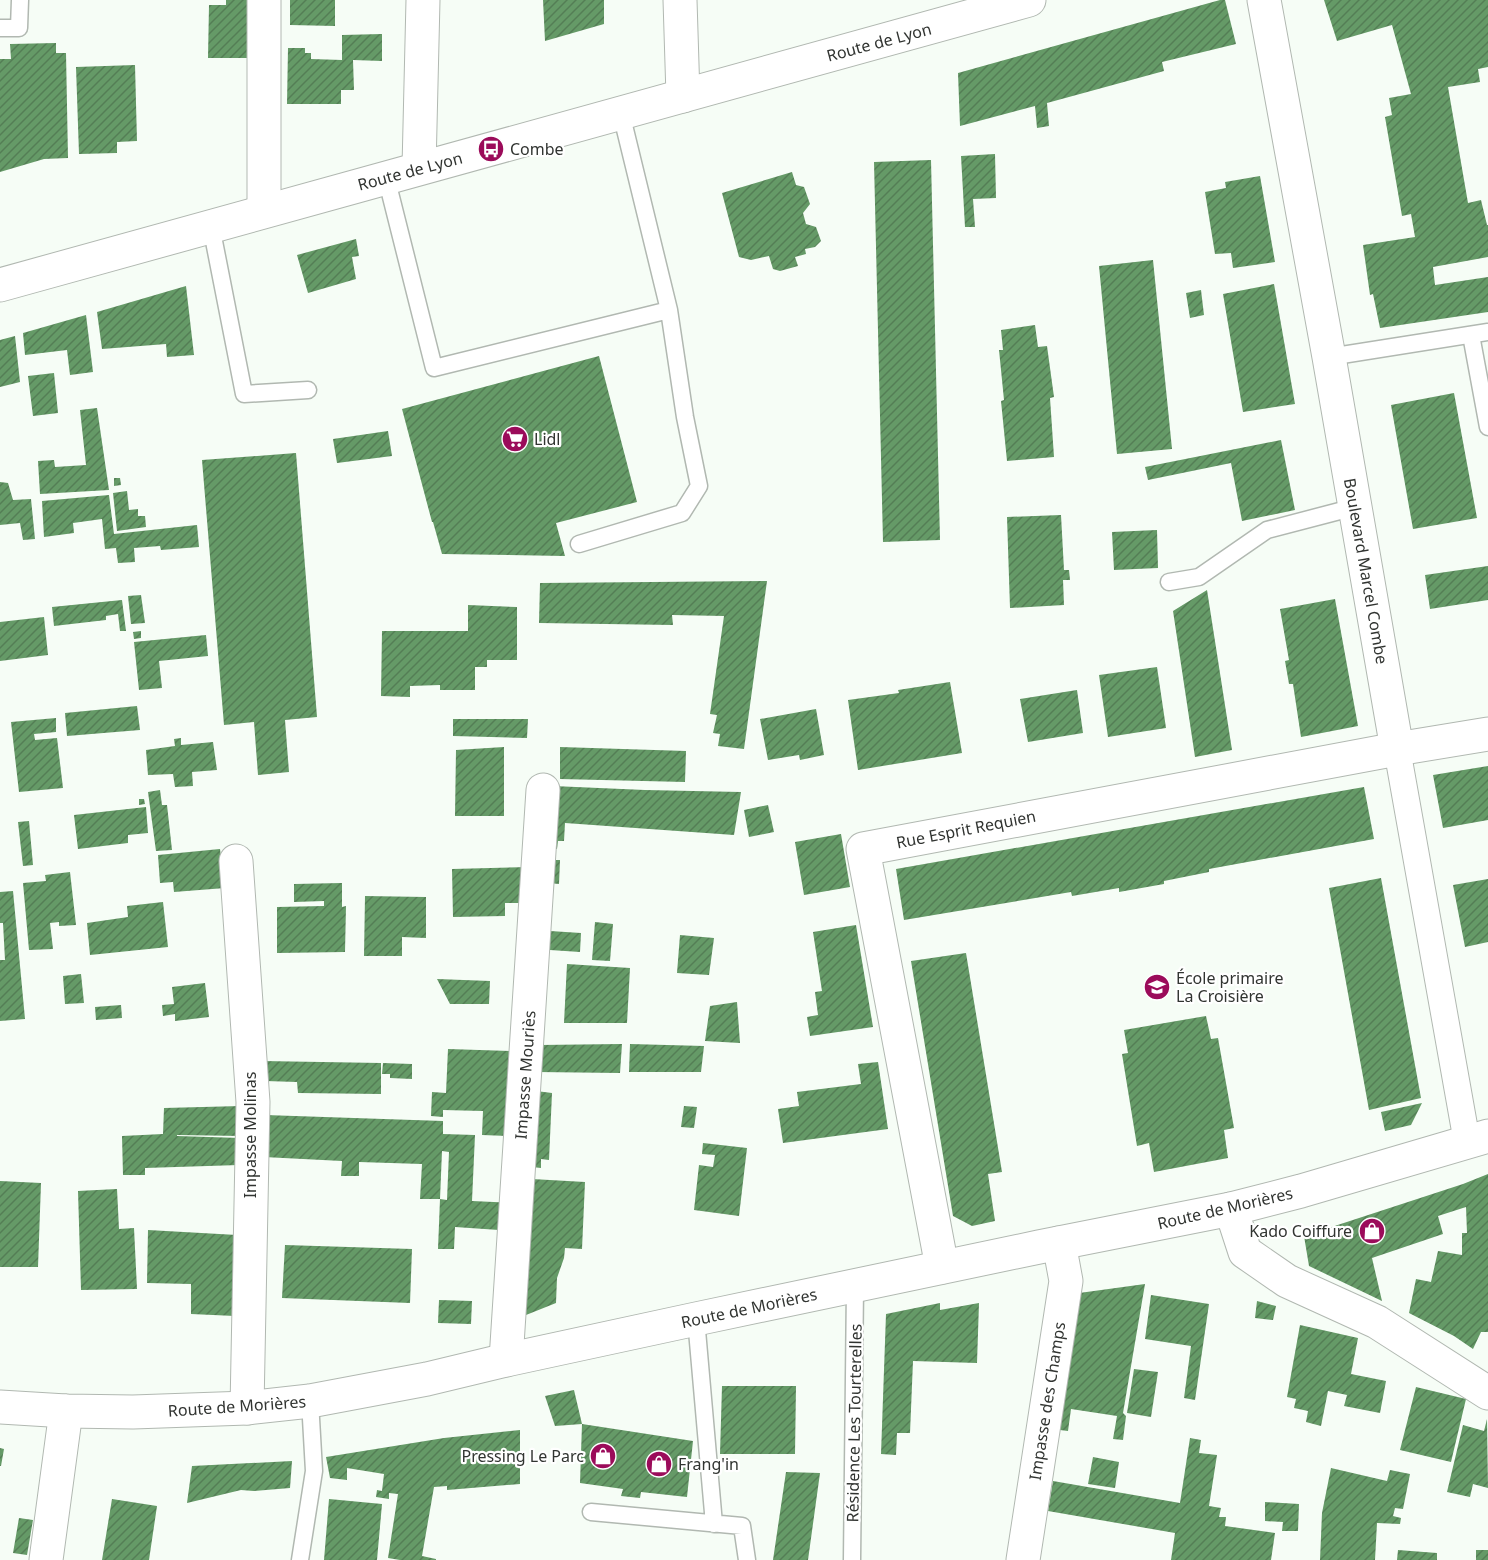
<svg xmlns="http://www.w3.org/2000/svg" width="1488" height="1560" viewBox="0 0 1488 1560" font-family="'Noto Sans',sans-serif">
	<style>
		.building { fill: url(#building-hatch); fill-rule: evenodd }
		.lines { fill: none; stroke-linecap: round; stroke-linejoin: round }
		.service-casing { stroke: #b1b8b1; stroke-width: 19 }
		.pedestrian-casing { stroke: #b1b8b1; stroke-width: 28 }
		.minor-casing { stroke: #b1b8b1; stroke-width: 35 }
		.secondary-casing { stroke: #b1b8b1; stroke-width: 35 }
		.primary-casing { stroke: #b1b8b1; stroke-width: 35 }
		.service { stroke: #fff; stroke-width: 16 }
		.pedestrian { stroke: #fff; stroke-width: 26 }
		.minor { stroke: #fff; stroke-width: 33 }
		.secondary { stroke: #fff; stroke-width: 33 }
		.primary { stroke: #fff; stroke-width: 33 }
		.labels { text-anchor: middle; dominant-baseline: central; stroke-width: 4.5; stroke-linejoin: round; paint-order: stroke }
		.street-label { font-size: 16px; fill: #313431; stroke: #fff }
		.poi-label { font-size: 16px; fill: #313431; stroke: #fff; text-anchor: start }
	</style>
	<defs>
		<pattern id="building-hatch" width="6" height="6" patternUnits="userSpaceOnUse" patternTransform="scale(1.5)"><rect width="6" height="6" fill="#659a67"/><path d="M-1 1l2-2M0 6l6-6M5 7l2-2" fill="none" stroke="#547e55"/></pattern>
	</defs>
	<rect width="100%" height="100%" fill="#f6fdf6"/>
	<path class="building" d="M 226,0 L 252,0 L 252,58 L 208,58 L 209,5 L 226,5 Z
		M 290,0 L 335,0 L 335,26 L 290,25 Z
		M 543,0 L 604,0 L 604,24 L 545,41 Z
		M 1220,0 L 1225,0 L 1236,44 L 1162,62 L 1164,71 L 1047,103 L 1049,126 L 1037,128 L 1035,106 L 960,126 L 958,73 Z
		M 1324,0 L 1488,0 L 1488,67 L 1478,69 L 1480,82 L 1448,87 L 1468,203 L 1481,200 L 1487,225 L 1488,225 L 1488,257 L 1433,267 L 1435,285 L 1488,277 L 1488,312 L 1380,328 L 1373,294 L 1370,295 L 1363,245 L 1415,237 L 1411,214 L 1402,216 L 1385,117 L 1392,115 L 1389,98 L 1411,94 L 1392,25 L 1337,41 Z
		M 382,34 L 382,61 L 353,60 L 354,90 L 341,90 L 341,104 L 287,104 L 288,48 L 305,48 L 305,53 L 311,53 L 311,59 L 342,60 L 342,35 Z
		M 56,43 L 56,53 L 66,53 L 68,158 L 44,159 L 0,172 L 0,59 L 11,59 L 10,44 Z
		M 135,65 L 137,141 L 117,142 L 117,153 L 79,154 L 76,67 Z
		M 995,154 L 996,198 L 973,199 L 975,227 L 965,227 L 961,156 Z
		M 931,160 L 940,540 L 883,542 L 874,162 Z
		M 792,172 L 796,185 L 804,187 L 810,204 L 803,213 L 806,224 L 816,227 L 821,241 L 815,247 L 805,249 L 806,254 L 795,257 L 798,266 L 780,271 L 773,269 L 769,256 L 751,260 L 739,257 L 722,193 Z
		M 1260,176 L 1275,262 L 1233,268 L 1231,253 L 1215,254 L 1205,192 L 1226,188 L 1225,182 Z
		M 356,239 L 359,256 L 352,257 L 356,279 L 308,293 L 297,255 Z
		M 1153,260 L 1172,449 L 1117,454 L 1099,266 Z
		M 1274,284 L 1295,404 L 1243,412 L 1223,294 Z
		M 186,286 L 194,355 L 167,357 L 166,344 L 102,349 L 97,312 Z
		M 1201,290 L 1204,315 L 1190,318 L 1186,293 Z
		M 86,315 L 93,372 L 70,375 L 67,350 L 25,355 L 23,333 Z
		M 1035,325 L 1038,347 L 1047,346 L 1054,397 L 1050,398 L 1054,457 L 1007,461 L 1001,401 L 1004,400 L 999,350 L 1003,350 L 1001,330 Z
		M 15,336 L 20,382 L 0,387 L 0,340 Z
		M 599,356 L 637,502 L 556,523 L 565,556 L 442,554 L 433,522 L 432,522 L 402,409 Z
		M 54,373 L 58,413 L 33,416 L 28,376 Z
		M 1454,393 L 1477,518 L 1413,529 L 1391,405 Z
		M 97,408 L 109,490 L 40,494 L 38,461 L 54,460 L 55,467 L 86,465 L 80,410 Z
		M 388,431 L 392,456 L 337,463 L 333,439 Z
		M 1281,440 L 1295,510 L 1242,521 L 1231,463 L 1148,480 L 1145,467 Z
		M 296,453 L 317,717 L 285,720 L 289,772 L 258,775 L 254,722 L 224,725 L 202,460 Z
		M 114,478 L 120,478 L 121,485 L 114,486 Z
		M 0,482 L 8,483 L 13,500 L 31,499 L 35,539 L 23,540 L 20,523 L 0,525 Z
		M 127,491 L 129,510 L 138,509 L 138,516 L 145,516 L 146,527 L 117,531 L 113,493 Z
		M 109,495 L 114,534 L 197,525 L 199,547 L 161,550 L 160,546 L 134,548 L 135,562 L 118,563 L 116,548 L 105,549 L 102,519 L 73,523 L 74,533 L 44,537 L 42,501 Z
		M 1061,515 L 1064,570 L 1069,570 L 1070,580 L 1063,580 L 1064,605 L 1010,608 L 1007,517 Z
		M 1157,530 L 1158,568 L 1114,570 L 1112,532 Z
		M 1488,566 L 1488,600 L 1430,609 L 1425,575 Z
		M 767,581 L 744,749 L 718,746 L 720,734 L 713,733 L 717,715 L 710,714 L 724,616 L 672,615 L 673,625 L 539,623 L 540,583 Z
		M 1207,590 L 1232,750 L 1195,757 L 1173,611 Z
		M 141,595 L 145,623 L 131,624 L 128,596 Z
		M 1335,599 L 1358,726 L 1301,737 L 1293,684 L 1289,684 L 1285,661 L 1289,660 L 1280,609 Z
		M 122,600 L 126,631 L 120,631 L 118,614 L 106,616 L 106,620 L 54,626 L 52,607 Z
		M 468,605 L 517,607 L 517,660 L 487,660 L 487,667 L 475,667 L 475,690 L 440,690 L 440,685 L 410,686 L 410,697 L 381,696 L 382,631 L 468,631 Z
		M 44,617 L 48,655 L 0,661 L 0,622 Z
		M 141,631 L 141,638 L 134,639 L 133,632 Z
		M 206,635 L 208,656 L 159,661 L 162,688 L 139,690 L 134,642 Z
		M 1157,667 L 1166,728 L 1108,737 L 1099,675 Z
		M 950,682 L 962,753 L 858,770 L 848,700 L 899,693 L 898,690 Z
		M 1077,690 L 1083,733 L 1028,742 L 1020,699 Z
		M 137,706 L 140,730 L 67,736 L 65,713 Z
		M 816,709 L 824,755 L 800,760 L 799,755 L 768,760 L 760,719 Z
		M 56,718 L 56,732 L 34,734 L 35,740 L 57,738 L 63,788 L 19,792 L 11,722 Z
		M 453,719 L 528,719 L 527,738 L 453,736 Z
		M 181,738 L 181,745 L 213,742 L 217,770 L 192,772 L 193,786 L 175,787 L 173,774 L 148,775 L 146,750 L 175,746 L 174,739 Z
		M 504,747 L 504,816 L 455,816 L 456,750 Z
		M 560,747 L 686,751 L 685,782 L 560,779 Z
		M 1488,766 L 1488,820 L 1443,828 L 1433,775 Z
		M 553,786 L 645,790 L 741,792 L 734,835 L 565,823 L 564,841 L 558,841 L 557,849 L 550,848 Z
		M 1364,787 L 1374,839 L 1209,869 L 1209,872 L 1164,881 L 1164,884 L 1119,892 L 1119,888 L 1072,896 L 1071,892 L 904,920 L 896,869 Z
		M 160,790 L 162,805 L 167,805 L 172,850 L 156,851 L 148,792 Z
		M 139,799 L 144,799 L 145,804 L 139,805 Z
		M 768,805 L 774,832 L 749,837 L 744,810 Z
		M 146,807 L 148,833 L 128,835 L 128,843 L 78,849 L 74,815 Z
		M 29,821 L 33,865 L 23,866 L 18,822 Z
		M 841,834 L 850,887 L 804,895 L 795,842 Z
		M 220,849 L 225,888 L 174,892 L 173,882 L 160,883 L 158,855 Z
		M 549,860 L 560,860 L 559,884 L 549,883 Z
		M 530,867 L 528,903 L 505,903 L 505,916 L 453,917 L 452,869 Z
		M 70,872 L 76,925 L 59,926 L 59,922 L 50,923 L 53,949 L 29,950 L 23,883 L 46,881 L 45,875 Z
		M 1381,878 L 1421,1098 L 1369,1110 L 1329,888 Z
		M 1488,879 L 1488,942 L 1465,947 L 1453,885 Z
		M 342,883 L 342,907 L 346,906 L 345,952 L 277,953 L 277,907 L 324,906 L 324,901 L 294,902 L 294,884 Z
		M 13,891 L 25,1019 L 0,1021 L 0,960 L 5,960 L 3,923 L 0,923 L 0,892 Z
		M 365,896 L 426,897 L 426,938 L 402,937 L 402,956 L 364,956 Z
		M 163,902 L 168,947 L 90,955 L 87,923 L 128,917 L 127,906 Z
		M 595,922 L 613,924 L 610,961 L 592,960 Z
		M 856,925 L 873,1027 L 810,1036 L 807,1017 L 818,1015 L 815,992 L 822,991 L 813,932 Z
		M 550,931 L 581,933 L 580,952 L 550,950 Z
		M 680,935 L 714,938 L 709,975 L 677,973 Z
		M 966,953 L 1002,1172 L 988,1174 L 995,1221 L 972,1226 L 953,1216 L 911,961 Z
		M 567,964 L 630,968 L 627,1023 L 564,1023 Z
		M 81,974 L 84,1003 L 65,1004 L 63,976 Z
		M 437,979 L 490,981 L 489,1004 L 450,1004 Z
		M 205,983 L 209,1017 L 175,1021 L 175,1014 L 163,1016 L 162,1005 L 174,1004 L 172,987 Z
		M 737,1002 L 740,1043 L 705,1041 L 710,1006 Z
		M 121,1005 L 122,1018 L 96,1020 L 95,1007 Z
		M 1206,1016 L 1211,1039 L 1218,1038 L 1234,1128 L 1224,1130 L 1228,1158 L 1154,1172 L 1149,1143 L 1137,1146 L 1122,1054 L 1128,1053 L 1124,1030 Z
		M 622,1044 L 620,1073 L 537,1072 L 539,1045 Z
		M 630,1044 L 704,1046 L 701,1072 L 629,1072 Z
		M 448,1049 L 512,1051 L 508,1136 L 482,1135 L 483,1111 L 443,1110 L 443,1117 L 431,1116 L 432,1092 L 446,1093 Z
		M 262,1061 L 381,1063 L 381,1094 L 298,1093 L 297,1082 L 265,1081 Z
		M 878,1062 L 888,1129 L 783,1143 L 778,1109 L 799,1106 L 797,1092 L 861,1084 L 858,1064 Z
		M 383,1063 L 412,1064 L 412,1079 L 390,1078 L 390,1074 L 382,1074 Z
		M 536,1091 L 552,1093 L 549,1160 L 541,1159 L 541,1168 L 532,1167 Z
		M 1422,1103 L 1411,1125 L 1385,1131 L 1381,1112 Z
		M 241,1106 L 241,1136 L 177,1135 L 177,1136 L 240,1138 L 239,1165 L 145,1168 L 145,1175 L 123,1175 L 122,1136 L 163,1134 L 164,1108 Z
		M 684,1106 L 697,1107 L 694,1128 L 681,1127 Z
		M 265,1115 L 443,1121 L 443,1134 L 475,1135 L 472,1201 L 513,1203 L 512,1231 L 455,1227 L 454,1249 L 438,1249 L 440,1199 L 420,1199 L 422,1164 L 359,1162 L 359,1176 L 341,1176 L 342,1161 L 264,1157 ZM 442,1151 L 449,1152 L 447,1200 L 440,1199 Z
		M 703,1143 L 747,1148 L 739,1216 L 694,1210 L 699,1165 L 713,1167 L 715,1155 L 702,1154 Z
		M 1488,1174 L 1488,1332 L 1481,1332 L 1473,1349 L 1454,1336 L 1409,1313 L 1416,1279 L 1431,1282 L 1438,1251 L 1462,1255 L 1462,1233 L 1467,1233 L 1466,1207 L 1438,1216 L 1443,1234 L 1372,1258 L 1382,1301 L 1309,1266 L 1304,1236 L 1463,1184 Z
		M 532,1179 L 585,1182 L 582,1249 L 565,1248 L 564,1258 L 557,1278 L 556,1303 L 526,1315 L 524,1312 Z
		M 0,1181 L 41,1183 L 38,1267 L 0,1267 Z
		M 117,1189 L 119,1229 L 134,1228 L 137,1289 L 81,1290 L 78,1191 Z
		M 148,1230 L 237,1235 L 235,1316 L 191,1314 L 191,1284 L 147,1283 Z
		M 285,1245 L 412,1249 L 410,1303 L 282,1298 Z
		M 1145,1284 L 1123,1413 L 1126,1416 L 1123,1440 L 1113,1439 L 1117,1416 L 1071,1409 L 1068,1431 L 1052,1429 L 1072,1294 Z
		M 1151,1295 L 1209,1304 L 1195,1400 L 1184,1398 L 1191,1346 L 1145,1339 Z
		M 439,1300 L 472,1301 L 471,1324 L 438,1323 Z
		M 1257,1301 L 1276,1306 L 1273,1320 L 1255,1318 Z
		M 940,1303 L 940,1310 L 979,1303 L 977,1363 L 913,1361 L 910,1433 L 897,1433 L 896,1455 L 881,1454 L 886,1314 Z
		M 1300,1325 L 1358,1338 L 1351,1374 L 1386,1381 L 1380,1413 L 1344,1406 L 1347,1395 L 1328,1391 L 1321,1426 L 1306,1422 L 1308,1411 L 1294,1408 L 1296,1399 L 1287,1397 Z
		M 1134,1369 L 1158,1372 L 1151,1417 L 1127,1413 Z
		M 722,1386 L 796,1386 L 795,1454 L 720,1454 Z
		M 1416,1387 L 1466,1399 L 1451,1462 L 1400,1450 Z
		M 574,1390 L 582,1424 L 555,1426 L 545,1396 Z
		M 1487,1419 L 1488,1488 L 1473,1484 L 1470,1497 L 1447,1492 L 1463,1425 L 1484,1431 Z
		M 582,1424 L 693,1441 L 687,1497 L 641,1492 L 640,1498 L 621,1496 L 623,1489 L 580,1483 Z
		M 520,1430 L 520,1484 L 447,1490 L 447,1486 L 434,1487 L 422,1556 L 436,1559 L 436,1560 L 400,1560 L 388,1558 L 398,1494 L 389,1493 L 389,1499 L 376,1497 L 377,1490 L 382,1491 L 384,1474 L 347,1468 L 347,1480 L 330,1478 L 326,1457 L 444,1438 Z
		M 1190,1438 L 1201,1440 L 1199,1453 L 1217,1455 L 1209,1506 L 1221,1508 L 1219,1517 L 1226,1517 L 1225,1526 L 1275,1533 L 1271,1560 L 1171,1560 L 1175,1533 L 1048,1511 L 1053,1481 L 1180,1503 Z
		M 0,1448 L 4,1449 L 1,1466 L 0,1466 Z
		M 1093,1457 L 1119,1462 L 1115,1488 L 1088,1484 Z
		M 292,1461 L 290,1488 L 254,1491 L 241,1490 L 187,1503 L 192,1466 Z
		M 1331,1468 L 1387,1481 L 1390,1470 L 1410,1474 L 1403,1509 L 1395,1508 L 1393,1516 L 1401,1518 L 1400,1524 L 1377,1523 L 1375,1560 L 1320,1560 L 1322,1513 Z
		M 786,1472 L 820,1473 L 808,1560 L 773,1560 Z
		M 112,1499 L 157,1506 L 149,1560 L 102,1560 Z
		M 329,1499 L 382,1504 L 377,1560 L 324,1560 Z
		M 1265,1502 L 1299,1504 L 1298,1531 L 1282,1531 L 1283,1522 L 1265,1521 Z
		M 19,1518 L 33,1520 L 27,1555 L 13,1553 Z
		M 1398,1550 L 1437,1553 L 1437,1560 L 1397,1560 Z
		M 1476,1550 L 1488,1550 L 1488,1560 L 1476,1560 Z"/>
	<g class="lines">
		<defs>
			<path id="service" d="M 0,28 L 19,28 L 20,0
				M 386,177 L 434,368 L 669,310 L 621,113
				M 211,226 L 244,394 L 308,390
				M 1471,335 L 1488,427
				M 1329,357 L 1488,332
				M 579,544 L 682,513 L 699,486 L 685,417 L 669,310
				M 1169,582 L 1199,577 L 1267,530 L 1355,507
				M 696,1319 L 714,1524
				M 591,1512 L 742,1526 L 747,1560
				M 300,1560 L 314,1471 L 310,1401
				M 852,1560 L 855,1286"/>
			<path id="pedestrian" d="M 1397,749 L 1467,1142"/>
			<path id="minor" d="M 264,0 L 264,211
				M 680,0 L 683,96
				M 1264,0 L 1329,357 L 1397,749
				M 419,168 L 423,0
				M 236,861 L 253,1102 L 247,1408
				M 1231,1209 L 1245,1252 L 1287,1281 L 1377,1322 L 1488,1393
				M 942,1267 L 863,849 L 1397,749 L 1488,734
				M 506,1360 L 543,790
				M 46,1560 L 66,1411
				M 1023,1560 L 1066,1281 L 1059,1243"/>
			<path id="secondary" d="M 0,1407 L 66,1411 L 133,1412 L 247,1408 L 310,1401 L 427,1379 L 506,1360 L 696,1319 L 1039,1247 L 1231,1209 L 1301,1191 L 1488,1136"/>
			<path id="primary" d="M 0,285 L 1029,0"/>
		</defs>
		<use href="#service" class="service-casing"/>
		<use href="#pedestrian" class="pedestrian-casing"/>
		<use href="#minor" class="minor-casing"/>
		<use href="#secondary" class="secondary-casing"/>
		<use href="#primary" class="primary-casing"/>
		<use href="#service" class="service"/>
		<use href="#pedestrian" class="pedestrian"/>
		<use href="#minor" class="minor"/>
		<use href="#secondary" class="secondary"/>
		<use href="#primary" class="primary"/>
	</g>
	<defs>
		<symbol id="bus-disc" viewBox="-11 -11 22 22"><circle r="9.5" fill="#9b0b5a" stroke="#fff"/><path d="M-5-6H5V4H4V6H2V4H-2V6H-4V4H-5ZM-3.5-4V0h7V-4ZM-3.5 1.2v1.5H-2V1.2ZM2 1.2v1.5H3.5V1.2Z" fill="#fff"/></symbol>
		<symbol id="supermarket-disc" viewBox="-11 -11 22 22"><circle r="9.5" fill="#9b0b5a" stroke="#fff"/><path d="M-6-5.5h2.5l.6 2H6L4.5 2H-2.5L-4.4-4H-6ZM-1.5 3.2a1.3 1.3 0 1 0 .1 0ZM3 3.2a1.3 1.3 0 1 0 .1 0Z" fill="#fff"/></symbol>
		<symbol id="school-disc" viewBox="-11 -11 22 22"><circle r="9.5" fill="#9b0b5a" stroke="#fff"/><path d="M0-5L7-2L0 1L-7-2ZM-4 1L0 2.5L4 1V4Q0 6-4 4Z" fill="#fff"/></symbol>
		<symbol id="shop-disc" viewBox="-11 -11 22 22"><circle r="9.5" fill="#9b0b5a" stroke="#fff"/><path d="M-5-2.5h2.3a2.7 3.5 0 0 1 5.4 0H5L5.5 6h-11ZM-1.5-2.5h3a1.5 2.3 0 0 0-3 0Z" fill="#fff"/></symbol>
	</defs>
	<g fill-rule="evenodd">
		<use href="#bus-disc" x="476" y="134" width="30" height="30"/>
		<use href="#supermarket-disc" x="500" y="424" width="30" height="30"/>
		<use href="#school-disc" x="1142" y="972" width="30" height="30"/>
		<use href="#shop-disc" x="1357" y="1216" width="30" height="30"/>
		<use href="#shop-disc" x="588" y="1441" width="30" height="30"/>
		<use href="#shop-disc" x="644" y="1449" width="30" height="30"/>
	</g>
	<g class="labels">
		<g class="street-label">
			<text transform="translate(879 42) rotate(-15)">Route de Lyon</text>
			<text transform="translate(410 171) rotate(-15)">Route de Lyon</text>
			<text transform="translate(1366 571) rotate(80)">Boulevard Marcel Combe</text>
			<text transform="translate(966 829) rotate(-11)">Rue Esprit Requien</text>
			<text transform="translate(525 1075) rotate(-86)">Impasse Mouriès</text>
			<text transform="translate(250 1135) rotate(-90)">Impasse Molinas</text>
			<text transform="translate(1225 1208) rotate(-13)">Route de Morières</text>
			<text transform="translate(749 1308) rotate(-12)">Route de Morières</text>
			<text transform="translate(1047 1401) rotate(-81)">Impasse des Champs</text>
			<text transform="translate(237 1406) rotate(-4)">Route de Morières</text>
			<text transform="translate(854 1423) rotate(-89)">Résidence Les Tourterelles</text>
		</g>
		<g class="poi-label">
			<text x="510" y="149">Combe</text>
			<text x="534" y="439">Lidl</text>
			<text x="1176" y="978">École primaire<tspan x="1176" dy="18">La Croisière</tspan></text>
			<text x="1352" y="1231" text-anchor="end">Kado Coiffure</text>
			<text x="584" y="1456" text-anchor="end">Pressing Le Parc</text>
			<text x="678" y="1464">Frang'in</text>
		</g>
	</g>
</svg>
